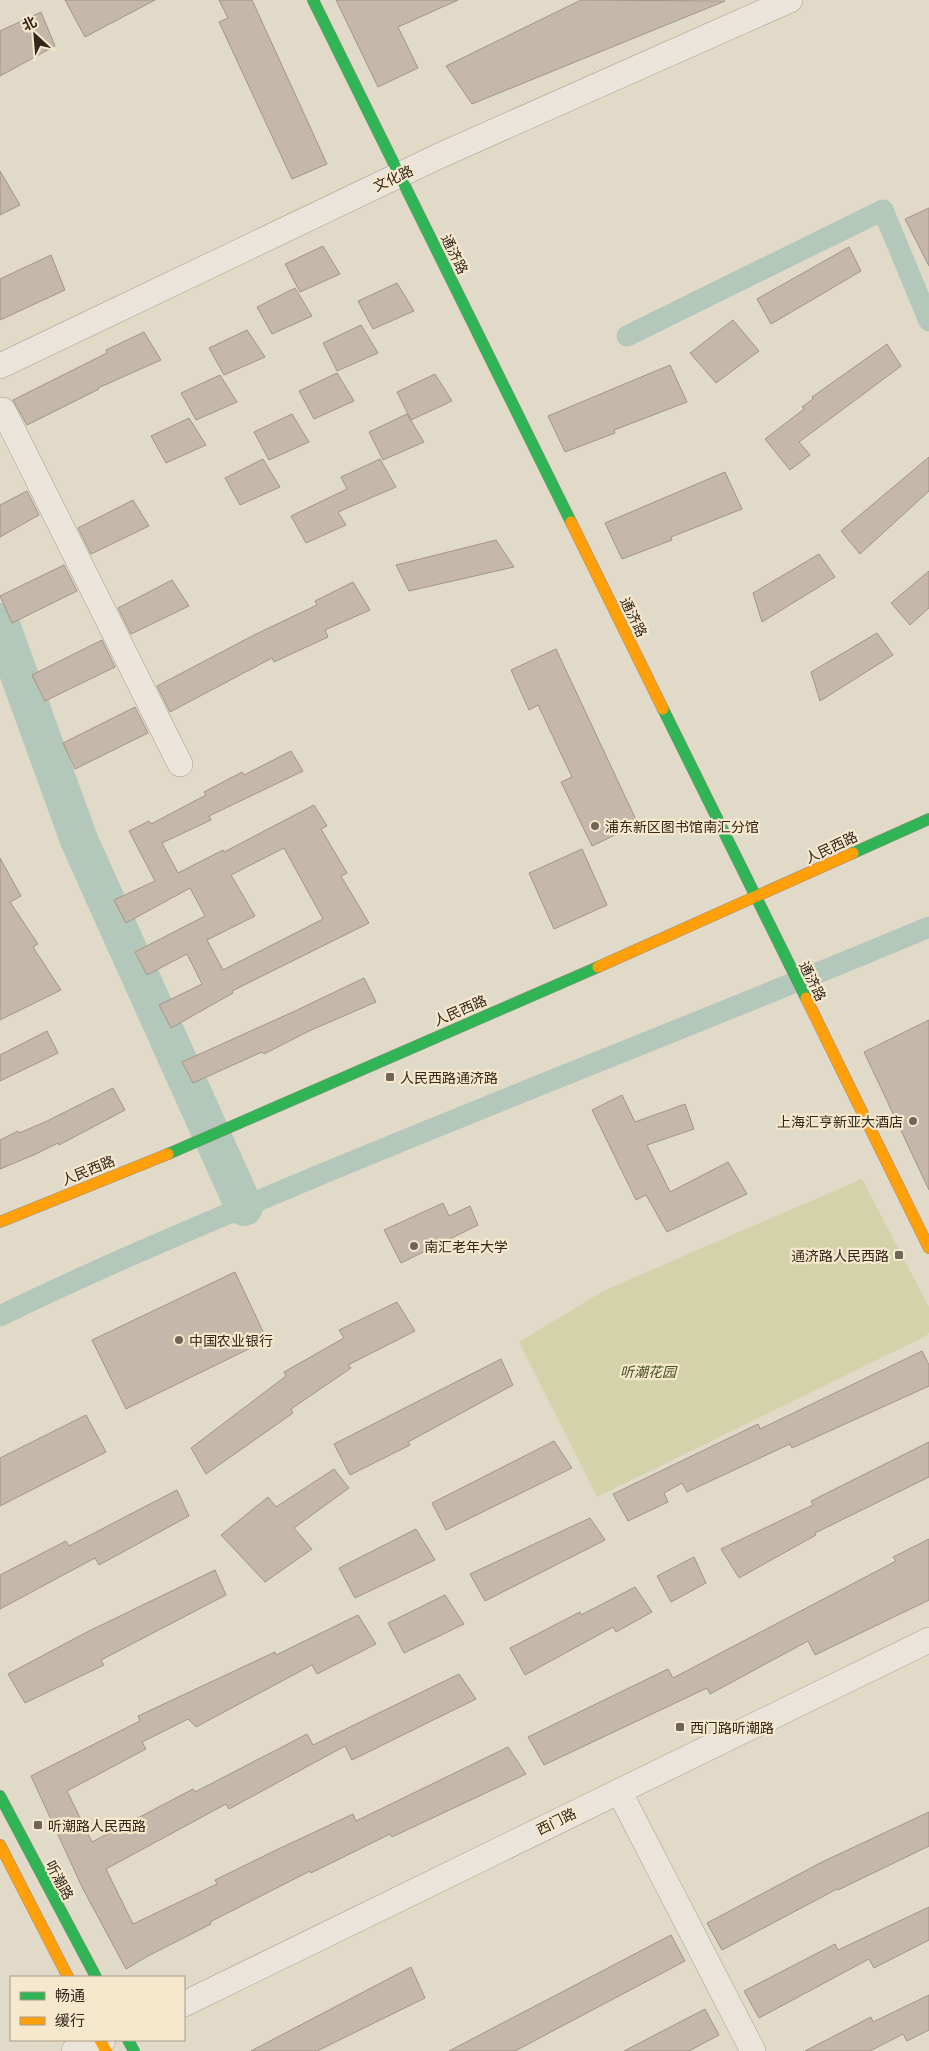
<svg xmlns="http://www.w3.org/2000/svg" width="929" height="2051" viewBox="0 0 929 2051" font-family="'Noto Serif','Noto Sans SC',serif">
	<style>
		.green { fill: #d3d2aa }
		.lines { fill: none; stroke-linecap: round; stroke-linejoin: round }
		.canal { stroke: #b4c7bb; stroke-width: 21 }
		.river { stroke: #b4c7bb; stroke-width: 38 }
		.building { fill: #c5b7a9; stroke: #a29588; fill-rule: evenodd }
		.street-casing { stroke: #a79f92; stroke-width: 26 }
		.fast-casing { stroke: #968e82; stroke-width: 12 }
		.slow-casing { stroke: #968e82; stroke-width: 12 }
		.street { stroke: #eae4da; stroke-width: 25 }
		.fast { stroke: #30b455; stroke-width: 11 }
		.slow { stroke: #ff9f0a; stroke-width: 11 }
		.poi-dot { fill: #716558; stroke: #f5e8cd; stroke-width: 2 }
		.labels { text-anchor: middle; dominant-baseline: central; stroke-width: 4.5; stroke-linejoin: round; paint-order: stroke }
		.street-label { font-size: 14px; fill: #34261b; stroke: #f5e8cd }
		.poi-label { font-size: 14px; fill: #34261b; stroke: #f5e8cd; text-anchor: start }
		.park-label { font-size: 14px; font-style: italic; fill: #475122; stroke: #f5e8cd }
	</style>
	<rect width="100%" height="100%" fill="#e2dac8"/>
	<path class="green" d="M 862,1179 L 929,1307 L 929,1332 L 926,1336 L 597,1497 L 519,1342 L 605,1290 Z"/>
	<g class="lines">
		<path class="canal" d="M 627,336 L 883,210 L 929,321
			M 0,1316 C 102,1266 206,1223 310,1179 C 516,1093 724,1013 929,927"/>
		<path class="river" d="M 0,622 L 79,840 L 244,1207"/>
	</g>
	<path class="building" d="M 65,0 L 155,0 L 85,37 Z
		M 219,0 L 252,0 L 327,164 L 292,179 L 219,22 L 228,18 Z
		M 336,0 L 458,0 L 398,27 L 418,68 L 378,87 Z
		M 581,0 L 725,1 L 472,104 L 446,66 Z
		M 41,12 L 55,46 L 0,76 L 0,31 Z
		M 0,171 L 20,205 L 0,215 Z
		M 929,208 L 929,266 L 905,219 Z
		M 323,246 L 340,274 L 300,292 L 285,264 Z
		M 849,247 L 861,271 L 771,324 L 757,299 Z
		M 51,255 L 65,290 L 0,320 L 0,279 Z
		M 397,283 L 414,311 L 373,329 L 358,301 Z
		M 295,288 L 312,316 L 272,334 L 257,307 Z
		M 733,320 L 759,351 L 716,383 L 690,353 Z
		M 361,325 L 378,353 L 337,371 L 323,343 Z
		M 247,330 L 265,357 L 224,375 L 209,348 Z
		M 144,332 L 161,360 L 98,388 L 99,389 L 27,425 L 13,400 L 107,353 L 106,350 Z
		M 887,344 L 901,366 L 799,442 L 810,455 L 790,470 L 765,439 L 804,409 L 802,407 L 813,399 L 812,397 Z
		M 670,365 L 687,402 L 614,430 L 615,433 L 565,452 L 548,416 Z
		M 337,373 L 354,401 L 314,419 L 299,391 Z
		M 435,374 L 452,401 L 411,420 L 397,392 Z
		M 220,375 L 237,402 L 196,420 L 181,393 Z
		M 292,414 L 309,442 L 269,460 L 254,432 Z
		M 407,414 L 424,442 L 383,460 L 369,432 Z
		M 189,418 L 206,445 L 166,463 L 151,436 Z
		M 929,457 L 929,491 L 860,554 L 841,531 Z
		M 263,459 L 280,487 L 240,505 L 225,478 Z
		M 380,459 L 396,487 L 338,512 L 346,525 L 306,543 L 291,516 L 347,489 L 341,477 Z
		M 725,472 L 742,509 L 671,537 L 672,540 L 622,559 L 605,523 Z
		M 27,491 L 39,515 L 0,537 L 0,505 Z
		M 133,500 L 149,526 L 91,554 L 78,528 Z
		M 496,540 L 514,567 L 409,591 L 396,565 Z
		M 819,554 L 835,577 L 762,622 L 753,593 Z
		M 64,565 L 77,591 L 12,623 L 0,596 Z
		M 929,571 L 929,608 L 910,625 L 891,603 Z
		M 172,580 L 189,606 L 131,634 L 118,608 Z
		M 353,582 L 370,610 L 325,630 L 328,637 L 274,662 L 272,658 L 170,712 L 157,686 L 254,635 L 317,605 L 315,601 Z
		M 877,633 L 893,655 L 820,701 L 811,672 Z
		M 102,640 L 115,667 L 45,701 L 32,675 Z
		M 556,649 L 638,824 L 592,846 L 561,782 L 572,777 L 538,705 L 529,710 L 511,670 Z
		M 135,707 L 148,733 L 75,769 L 63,743 Z
		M 291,751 L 303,771 L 209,816 L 211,820 L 162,843 L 178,873 L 223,850 L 224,852 L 314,805 L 327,826 L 321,829 L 347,873 L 341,876 L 369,923 L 232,991 L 233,993 L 171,1028 L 159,1005 L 202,984 L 187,954 L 147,975 L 135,952 L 205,916 L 190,888 L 126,923 L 114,900 L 155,881 L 129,831 L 149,821 L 151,824 L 206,795 L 204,792 L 242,772 L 244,775 ZM 284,848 L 323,919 L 223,970 L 207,940 L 255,916 L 231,875 Z
		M 582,849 L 607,905 L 554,929 L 529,873 Z
		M 0,858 L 21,896 L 10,902 L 38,944 L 33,947 L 61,990 L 0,1020 Z
		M 364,978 L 376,1002 L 309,1031 L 264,1054 L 262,1052 L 193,1083 L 182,1062 L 295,1011 Z
		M 929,1020 L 929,1190 L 864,1052 Z
		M 47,1031 L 58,1053 L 0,1081 L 0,1055 Z
		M 113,1088 L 125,1110 L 59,1145 L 58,1143 L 36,1154 L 0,1169 L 0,1140 L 18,1131 L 19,1133 L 45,1122 Z
		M 622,1095 L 635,1122 L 685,1104 L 694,1129 L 647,1145 L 670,1192 L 728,1162 L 747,1194 L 667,1232 L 646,1195 L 636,1200 L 592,1110 Z
		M 443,1203 L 449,1216 L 470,1206 L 478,1225 L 401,1263 L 384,1230 Z
		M 235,1272 L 267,1340 L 126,1409 L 92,1340 Z
		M 397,1302 L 415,1331 L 348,1365 L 351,1368 L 291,1409 L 293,1413 L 206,1474 L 191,1448 L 286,1376 L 284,1372 L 344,1338 L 339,1330 Z
		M 922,1351 L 929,1365 L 929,1386 L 792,1448 L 790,1444 L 687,1492 L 682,1483 L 664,1493 L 668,1502 L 628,1521 L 613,1494 L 758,1424 L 760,1429 Z
		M 501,1359 L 513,1385 L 408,1442 L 410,1445 L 350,1475 L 334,1444 Z
		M 86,1415 L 106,1452 L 0,1506 L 0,1458 Z
		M 554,1441 L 572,1468 L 446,1530 L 432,1503 Z
		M 929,1442 L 929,1477 L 815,1533 L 816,1535 L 739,1578 L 721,1549 L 813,1505 L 811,1501 Z
		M 334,1469 L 349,1488 L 294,1528 L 312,1549 L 265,1582 L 221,1535 L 268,1497 L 276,1507 Z
		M 177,1490 L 189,1516 L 99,1565 L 95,1558 L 0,1609 L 0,1575 L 66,1541 L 69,1546 Z
		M 590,1518 L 605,1540 L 485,1601 L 470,1574 Z
		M 416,1529 L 435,1560 L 355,1598 L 339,1568 Z
		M 929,1539 L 929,1600 L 815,1655 L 808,1641 L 710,1694 L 707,1688 L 544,1765 L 528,1737 L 668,1669 L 673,1678 L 896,1561 L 893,1557 Z
		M 694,1557 L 706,1583 L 671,1602 L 657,1576 Z
		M 215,1570 L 226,1595 L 101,1660 L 104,1665 L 25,1703 L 8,1674 L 87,1632 Z
		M 635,1587 L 652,1612 L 616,1632 L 613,1627 L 525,1675 L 510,1648 L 580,1612 L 581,1615 Z
		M 445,1595 L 464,1624 L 404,1653 L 388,1623 Z
		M 358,1615 L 376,1644 L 317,1674 L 312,1665 L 196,1727 L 188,1719 L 142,1742 L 146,1749 L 67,1791 L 92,1842 L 193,1789 L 195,1792 L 307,1734 L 313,1745 L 459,1674 L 476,1699 L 352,1760 L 345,1746 L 229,1809 L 226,1804 L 106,1869 L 133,1924 L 217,1884 L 215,1880 L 272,1852 L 353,1814 L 356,1821 L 508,1747 L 526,1774 L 392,1837 L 390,1834 L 311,1873 L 310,1871 L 210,1922 L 211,1924 L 148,1956 L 126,1969 L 83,1889 L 31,1776 L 140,1721 L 138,1716 L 275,1652 L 276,1655 Z
		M 929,1812 L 929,1846 L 838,1890 L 837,1889 L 722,1950 L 707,1923 L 822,1862 Z
		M 929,1907 L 929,1940 L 874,1968 L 869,1959 L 759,2018 L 744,1991 L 835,1944 L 838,1950 Z
		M 671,1935 L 685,1961 L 515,2051 L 449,2051 Z
		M 411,1967 L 425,1998 L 317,2051 L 251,2051 Z
		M 929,1995 L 929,2030 L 907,2041 L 903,2034 L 870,2051 L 805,2051 L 871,2017 L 873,2022 Z
		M 705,2009 L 719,2035 L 689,2051 L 624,2051 Z"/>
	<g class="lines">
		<defs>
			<path id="street" d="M 0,366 L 439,156 L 790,0
				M 3,410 L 180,764
				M 619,1791 L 753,2051
				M 184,2004 L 929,1640
				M 74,2051 L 103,2040"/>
			<path id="fast" d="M 313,0 L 571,522
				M 663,709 L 806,998
				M 853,853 L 929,819
				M 168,1154 L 598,967
				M 0,1796 L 96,1977
				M 128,2040 L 134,2051"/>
			<path id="slow" d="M 571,522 L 663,709
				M 598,967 L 853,853
				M 806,998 L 929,1248
				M 0,1222 L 168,1154
				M 0,1845 L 68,1977
				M 100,2040 L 106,2051"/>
		</defs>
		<use href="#street" class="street-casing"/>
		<use href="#fast" class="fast-casing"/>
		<use href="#slow" class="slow-casing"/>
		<use href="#street" class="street"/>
		<use href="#fast" class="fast"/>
		<use href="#slow" class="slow"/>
	</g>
	<g class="poi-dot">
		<circle cx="595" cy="826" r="5"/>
		<rect x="385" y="1072" width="10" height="10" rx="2.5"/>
		<circle cx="913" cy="1121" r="5"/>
		<circle cx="414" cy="1246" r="5"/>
		<rect x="894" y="1250" width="10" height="10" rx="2.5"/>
		<circle cx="179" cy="1340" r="5"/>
		<rect x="675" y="1722" width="10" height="10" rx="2.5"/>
		<rect x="33" y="1820" width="10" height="10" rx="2.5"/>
	</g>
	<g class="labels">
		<g class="street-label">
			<text transform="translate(393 178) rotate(-25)">文化路</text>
			<text transform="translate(455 254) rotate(64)">通济路</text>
			<text transform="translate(634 617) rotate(64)">通济路</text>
			<text transform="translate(831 847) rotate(-25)">人民西路</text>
			<text transform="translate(813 981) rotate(64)">通济路</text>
			<text transform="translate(460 1010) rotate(-23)">人民西路</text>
			<text transform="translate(88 1170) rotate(-22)">人民西路</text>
			<text transform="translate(556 1821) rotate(-26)">西门路</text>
			<text transform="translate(60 1880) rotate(62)">听潮路</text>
		</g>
		<g class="poi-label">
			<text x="605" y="826">浦东新区图书馆南汇分馆</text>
			<text x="400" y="1077">人民西路通济路</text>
			<text x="903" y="1121" text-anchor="end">上海汇亨新亚大酒店</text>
			<text x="424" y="1246">南汇老年大学</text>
			<text x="889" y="1255" text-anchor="end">通济路人民西路</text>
			<text x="189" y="1340">中国农业银行</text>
			<text x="690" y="1727">西门路听潮路</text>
			<text x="48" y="1825">听潮路人民西路</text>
		</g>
		<g class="park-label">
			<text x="648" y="1371">听潮花园</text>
		</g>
	</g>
	<rect x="10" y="1976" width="175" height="65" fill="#f5e8cd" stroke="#a89a86"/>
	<rect x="20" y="1992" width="25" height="8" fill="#30b455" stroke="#a89a86"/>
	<text x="55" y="2001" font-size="15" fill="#34261b">畅通</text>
	<rect x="20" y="2017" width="25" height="8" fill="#ff9f0a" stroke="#a89a86"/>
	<text x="55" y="2026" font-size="15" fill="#34261b">缓行</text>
	<g transform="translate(35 35) rotate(334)" stroke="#f5e8cd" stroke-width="4" paint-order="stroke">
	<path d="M0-4L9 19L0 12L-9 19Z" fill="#34261b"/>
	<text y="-8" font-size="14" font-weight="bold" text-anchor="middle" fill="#34261b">北</text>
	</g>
</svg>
